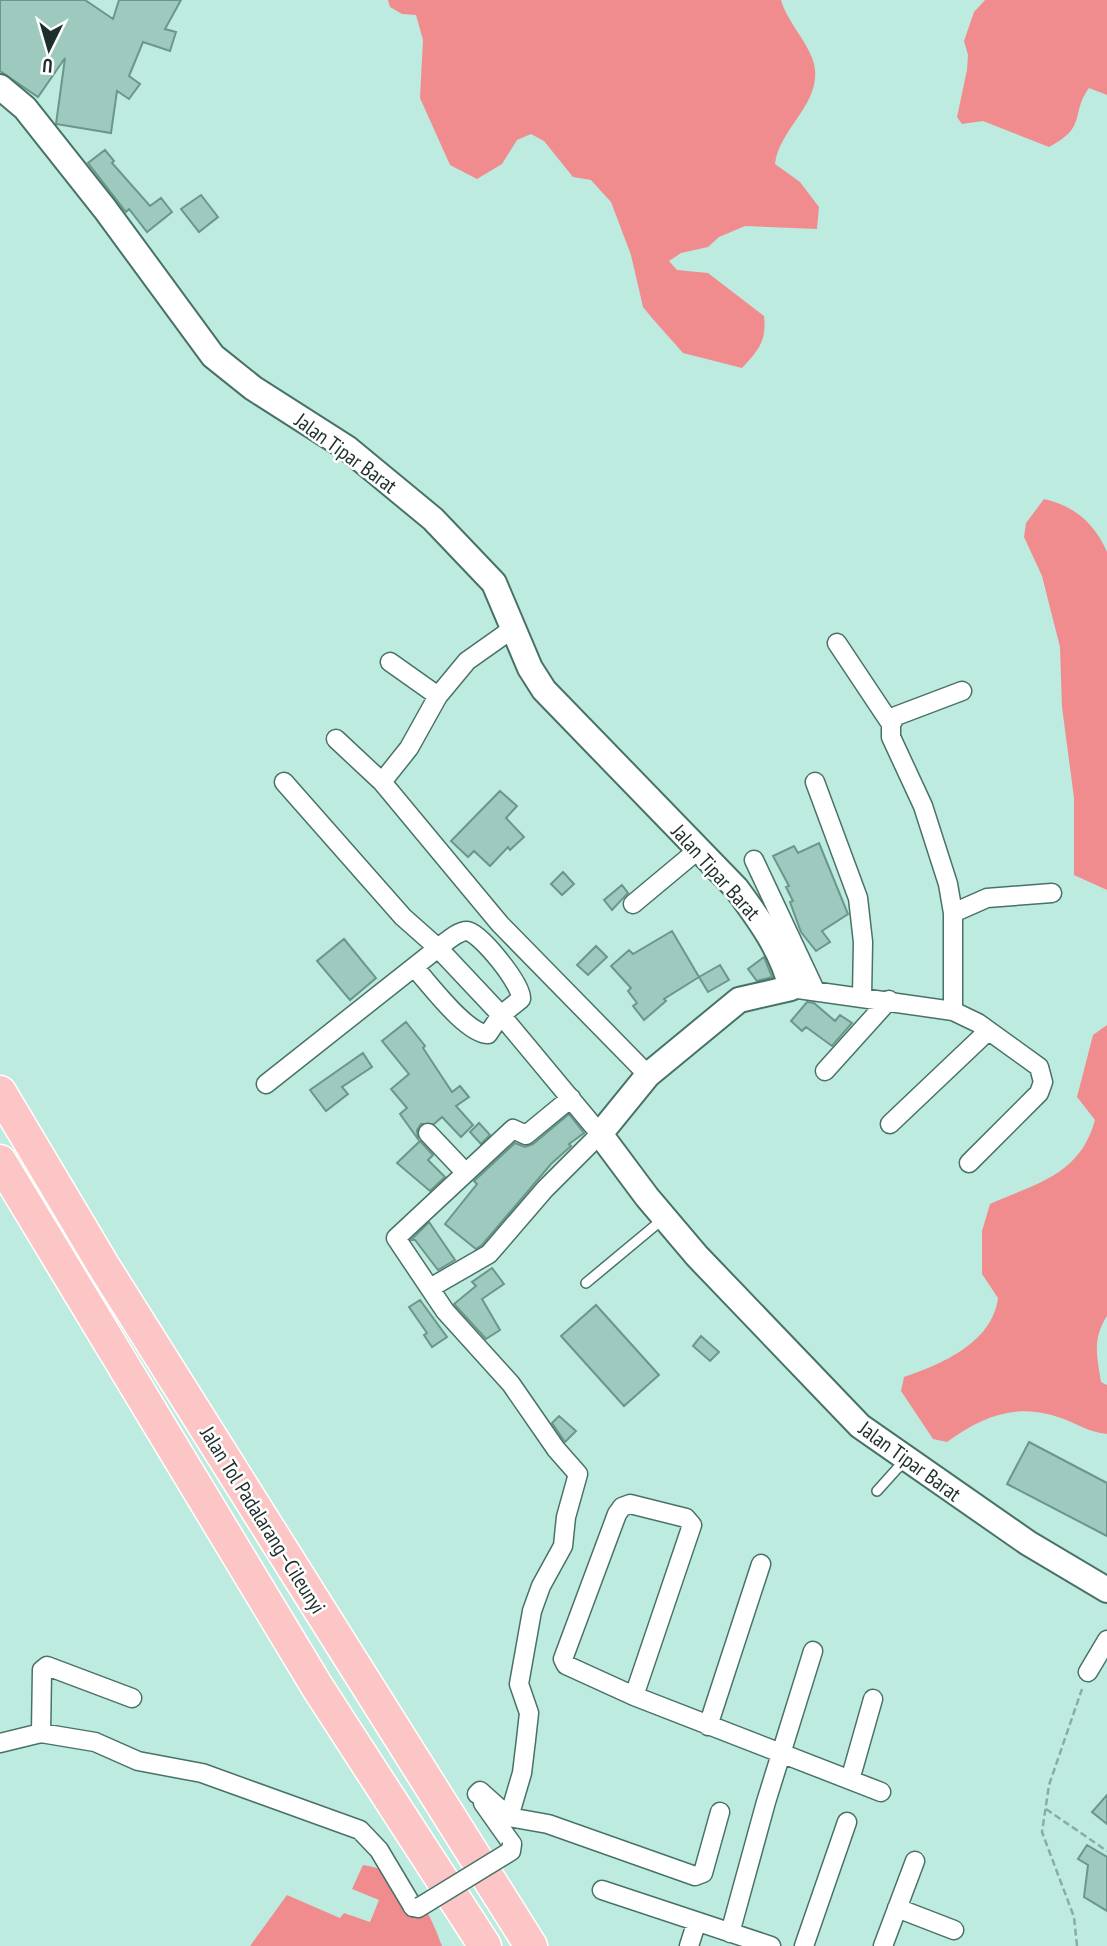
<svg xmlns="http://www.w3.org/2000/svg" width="1107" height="1946" viewBox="0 0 1107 1946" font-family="'PT Sans Narrow',sans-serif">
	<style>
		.forest { fill: #f18c8e }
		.building { fill: #9dc9be; stroke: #6b968c; stroke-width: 2 }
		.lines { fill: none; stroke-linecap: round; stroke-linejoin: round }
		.lane-casing { stroke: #487268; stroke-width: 12 }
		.street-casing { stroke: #487268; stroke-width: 21 }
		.secondary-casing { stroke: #487268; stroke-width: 28 }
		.highway-casing { stroke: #fff; stroke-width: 35 }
		.path { stroke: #89ada5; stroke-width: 2.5; stroke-dasharray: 7 3.5; stroke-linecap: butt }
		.lane { stroke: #fff; stroke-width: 9 }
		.street { stroke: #fff; stroke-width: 18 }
		.secondary { stroke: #fff; stroke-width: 24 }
		.highway { stroke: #fdc6c6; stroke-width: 32 }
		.street-bridge-casing { stroke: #487268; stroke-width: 21; stroke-linecap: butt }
		.street-bridge { stroke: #fff; stroke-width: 18 }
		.labels { text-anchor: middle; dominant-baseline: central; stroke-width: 5; stroke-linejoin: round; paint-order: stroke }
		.street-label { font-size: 21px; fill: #1d2f2b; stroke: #fff }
	</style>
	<rect width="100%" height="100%" fill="#bdebe0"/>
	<path class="forest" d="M 388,0 L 781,0 C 787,22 809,43 814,64 C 823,103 779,128 775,164 L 800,182 L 819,207 L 817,229 L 745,226 L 719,237 L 708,247 L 681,253 L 669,261 L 677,270 L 708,273 L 764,316 C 767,341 758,351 742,368 L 683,353 L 652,318 L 643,307 L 631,255 L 611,202 L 591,180 L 573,177 L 544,141 L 531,134 L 517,140 L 502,164 L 477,179 L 450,165 L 420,98 L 423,40 L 416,15 L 402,14 L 390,7 Z
		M 985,0 L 1107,0 L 1107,95 L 1089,88 C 1070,114 1088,127 1049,147 L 983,121 L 962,124 L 957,117 L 967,70 L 968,55 L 964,41 L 974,12 Z
		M 1044,499 C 1075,506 1095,524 1107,552 L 1107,890 L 1074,875 L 1074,798 L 1062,707 L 1060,647 L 1042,576 L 1024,537 L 1026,523 Z
		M 1107,1025 L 1107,1316 C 1092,1339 1097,1356 1101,1382 L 1107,1385 L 1107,1434 C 1088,1432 1078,1424 1061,1418 C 1018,1402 982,1416 947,1442 L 933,1439 L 901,1391 L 904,1377 C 942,1364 992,1343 998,1298 L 982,1274 L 982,1231 L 990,1204 C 1037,1183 1080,1175 1095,1120 L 1077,1097 L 1093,1035 Z
		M 363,1865 C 409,1872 427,1905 442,1946 L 250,1946 L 287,1895 L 340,1918 L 344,1913 L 370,1922 L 379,1900 L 352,1889 Z"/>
	<path class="building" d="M 0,0 L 85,0 L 113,19 L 119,0 L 181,0 L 165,29 L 176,32 L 170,51 L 143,42 L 129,76 L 140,84 L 129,99 L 117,91 L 111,133 L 56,124 L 65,58 L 38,97 L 0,71 Z
		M 105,150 L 114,161 L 112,163 L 150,206 L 161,198 L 172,212 L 147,232 L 129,209 L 126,212 L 88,163 Z
		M 201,195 L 218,217 L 199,232 L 181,209 Z
		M 500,791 L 517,806 L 506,818 L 524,837 L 510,850 L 508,847 L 490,866 L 474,851 L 468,857 L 451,841 Z
		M 819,843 L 848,914 L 822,931 L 830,942 L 816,951 L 801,932 L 790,902 L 793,901 L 786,887 L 789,886 L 773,856 L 794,846 L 798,853 Z
		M 563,872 L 574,884 L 562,895 L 551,884 Z
		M 622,885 L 628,893 L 612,910 L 604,900 Z
		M 672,931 L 699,977 L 664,999 L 666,1001 L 644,1020 L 633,1006 L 637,1003 L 628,991 L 631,988 L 611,966 L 629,950 L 633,954 Z
		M 344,939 L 376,978 L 350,1000 L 317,961 Z
		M 596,946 L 607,957 L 588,975 L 577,965 Z
		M 764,957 L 772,977 L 757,981 L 748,969 Z
		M 720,965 L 729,980 L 708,992 L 699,977 Z
		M 807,1002 L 814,1003 L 835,1021 L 840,1015 L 852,1023 L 832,1046 L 806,1027 L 802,1031 L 791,1021 Z
		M 406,1022 L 425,1046 L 423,1048 L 452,1092 L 460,1086 L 469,1097 L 456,1106 L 473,1125 L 461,1137 L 442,1117 L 434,1124 L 421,1124 L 417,1130 L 418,1139 L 400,1114 L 407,1108 L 391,1089 L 409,1074 L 382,1041 Z
		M 363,1053 L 372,1067 L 342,1087 L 348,1094 L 326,1111 L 310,1090 Z
		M 569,1114 L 584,1133 L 569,1144 L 571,1146 L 551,1164 L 482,1245 L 476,1249 L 445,1224 L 477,1184 L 474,1181 L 515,1143 L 525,1147 L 533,1144 Z
		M 479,1123 L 490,1135 L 481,1144 L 470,1132 Z
		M 420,1141 L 433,1155 L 428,1160 L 445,1177 L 430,1191 L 397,1163 Z
		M 429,1222 L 455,1260 L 438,1270 L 415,1240 L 411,1240 Z
		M 492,1268 L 504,1284 L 482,1299 L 500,1330 L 486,1339 L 454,1304 L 476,1286 L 472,1282 Z
		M 420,1300 L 447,1337 L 432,1347 L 424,1335 L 427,1333 L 409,1307 Z
		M 596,1305 L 659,1375 L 624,1406 L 561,1336 Z
		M 701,1336 L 719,1352 L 710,1361 L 693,1346 Z
		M 559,1416 L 576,1431 L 565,1442 L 552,1423 Z
		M 1029,1442 L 1107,1483 L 1107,1536 L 1007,1484 Z
		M 1107,1795 L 1107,1824 L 1092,1812 Z
		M 1087,1845 L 1107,1857 L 1107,1911 L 1084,1897 L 1088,1865 L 1078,1859 Z"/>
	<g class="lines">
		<defs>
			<path id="lane" d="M 586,1283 L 663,1219
				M 877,1491 L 904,1461"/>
			<path id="street" d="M 837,643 L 891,724
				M 390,662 L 438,696
				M 336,739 L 382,782 L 500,924 L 648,1075
				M 284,782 L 403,917 L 438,948 L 501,1015 L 600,1134 L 545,1189 L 489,1254 L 430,1288
				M 382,782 L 409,748 L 438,696 L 467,661 L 515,627
				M 815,782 L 858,898 L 863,942 L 862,997
				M 754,860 L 815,990
				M 633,904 L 699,849
				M 953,913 L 948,884 L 923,806 L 891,737 L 891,724 L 896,716 L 962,691
				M 791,988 L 953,1011 L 978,1023 L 1039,1067 L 1043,1082 L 1039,1093 L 969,1163
				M 953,1011 L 953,913 L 987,898 L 1052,893
				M 825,1071 L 889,1000
				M 266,1084 L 438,948 C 445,943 457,931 467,931 C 480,932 523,986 521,999 L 501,1015 L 488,1034 C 466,1034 429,983 414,967
				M 890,1124 L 988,1031
				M 428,1133 L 465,1172
				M 1088,1672 L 1107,1640
				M 634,1696 L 692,1525 L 686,1518 L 630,1504 L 622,1507 L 617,1514 L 563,1659 L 566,1665 L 634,1696 L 881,1792
				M 708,1726 L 761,1564
				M 41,1733 L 42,1670 L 47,1666 L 132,1698
				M 0,1743 L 41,1733 L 95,1742 L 138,1761 L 202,1773 L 360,1830 L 379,1850 L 413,1907
				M 850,1780 L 873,1699
				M 477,1794 L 480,1791 L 509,1817 L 522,1773 L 526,1740 L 529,1713 L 519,1684 L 532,1611 L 541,1586 L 563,1546 L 566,1517 L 578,1474 L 556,1449 L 511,1384 L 445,1311 L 396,1238 L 513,1129 L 526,1135 L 571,1098
				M 483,1803 L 512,1844
				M 509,1817 L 548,1824 L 695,1876 L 703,1873 L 720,1812
				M 602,1890 L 771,1946
				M 897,1908 L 954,1930
				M 730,1933 L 766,1802 L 813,1651
				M 689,1946 L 696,1924
				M 804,1946 L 847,1822
				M 883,1946 L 915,1861"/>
			<path id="secondary" d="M 0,87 L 25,108 L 105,209 L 213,356 L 253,388 L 347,448 L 433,519 L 494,583 L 530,668 L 544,690 L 736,888 C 759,919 782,950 791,988 L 739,1000 L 648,1075 L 600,1134 L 647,1197 L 697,1256 L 860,1426 L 1028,1543 L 1107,1590"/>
			<path id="highway" d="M 0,1092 L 103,1265 L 531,1946
				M 0,1161 L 318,1688 L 485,1946"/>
		</defs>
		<use href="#lane" class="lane-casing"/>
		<use href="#street" class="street-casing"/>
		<use href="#secondary" class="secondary-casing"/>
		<use href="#highway" class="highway-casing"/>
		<path class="path" d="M 1046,1809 L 1107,1851
			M 1077,1946 L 1074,1917 L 1042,1832 L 1049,1785 L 1082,1689"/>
		<use href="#lane" class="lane"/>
		<use href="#street" class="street"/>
		<use href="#secondary" class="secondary"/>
		<use href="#highway" class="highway"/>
		<defs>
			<path id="street-bridge" d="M 413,1907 L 418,1908 L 511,1851 L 512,1844"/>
		</defs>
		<use href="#street-bridge" class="street-bridge-casing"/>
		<use href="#street-bridge" class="street-bridge"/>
	</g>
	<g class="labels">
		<g class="street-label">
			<text transform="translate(346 453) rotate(36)">Jalan Tipar Barat</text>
			<text transform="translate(716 872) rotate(48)">Jalan Tipar Barat</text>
			<text transform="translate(910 1461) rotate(36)">Jalan Tipar Barat</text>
			<text transform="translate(263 1520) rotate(58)">Jalan Tol Padalarang–Cileunyi</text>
		</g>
	</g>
	<g transform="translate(49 49) rotate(185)" stroke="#ffffff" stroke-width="5" paint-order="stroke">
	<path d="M0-5L12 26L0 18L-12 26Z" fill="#1d2f2b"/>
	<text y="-10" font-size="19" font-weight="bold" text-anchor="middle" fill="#1d2f2b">U</text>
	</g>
</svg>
